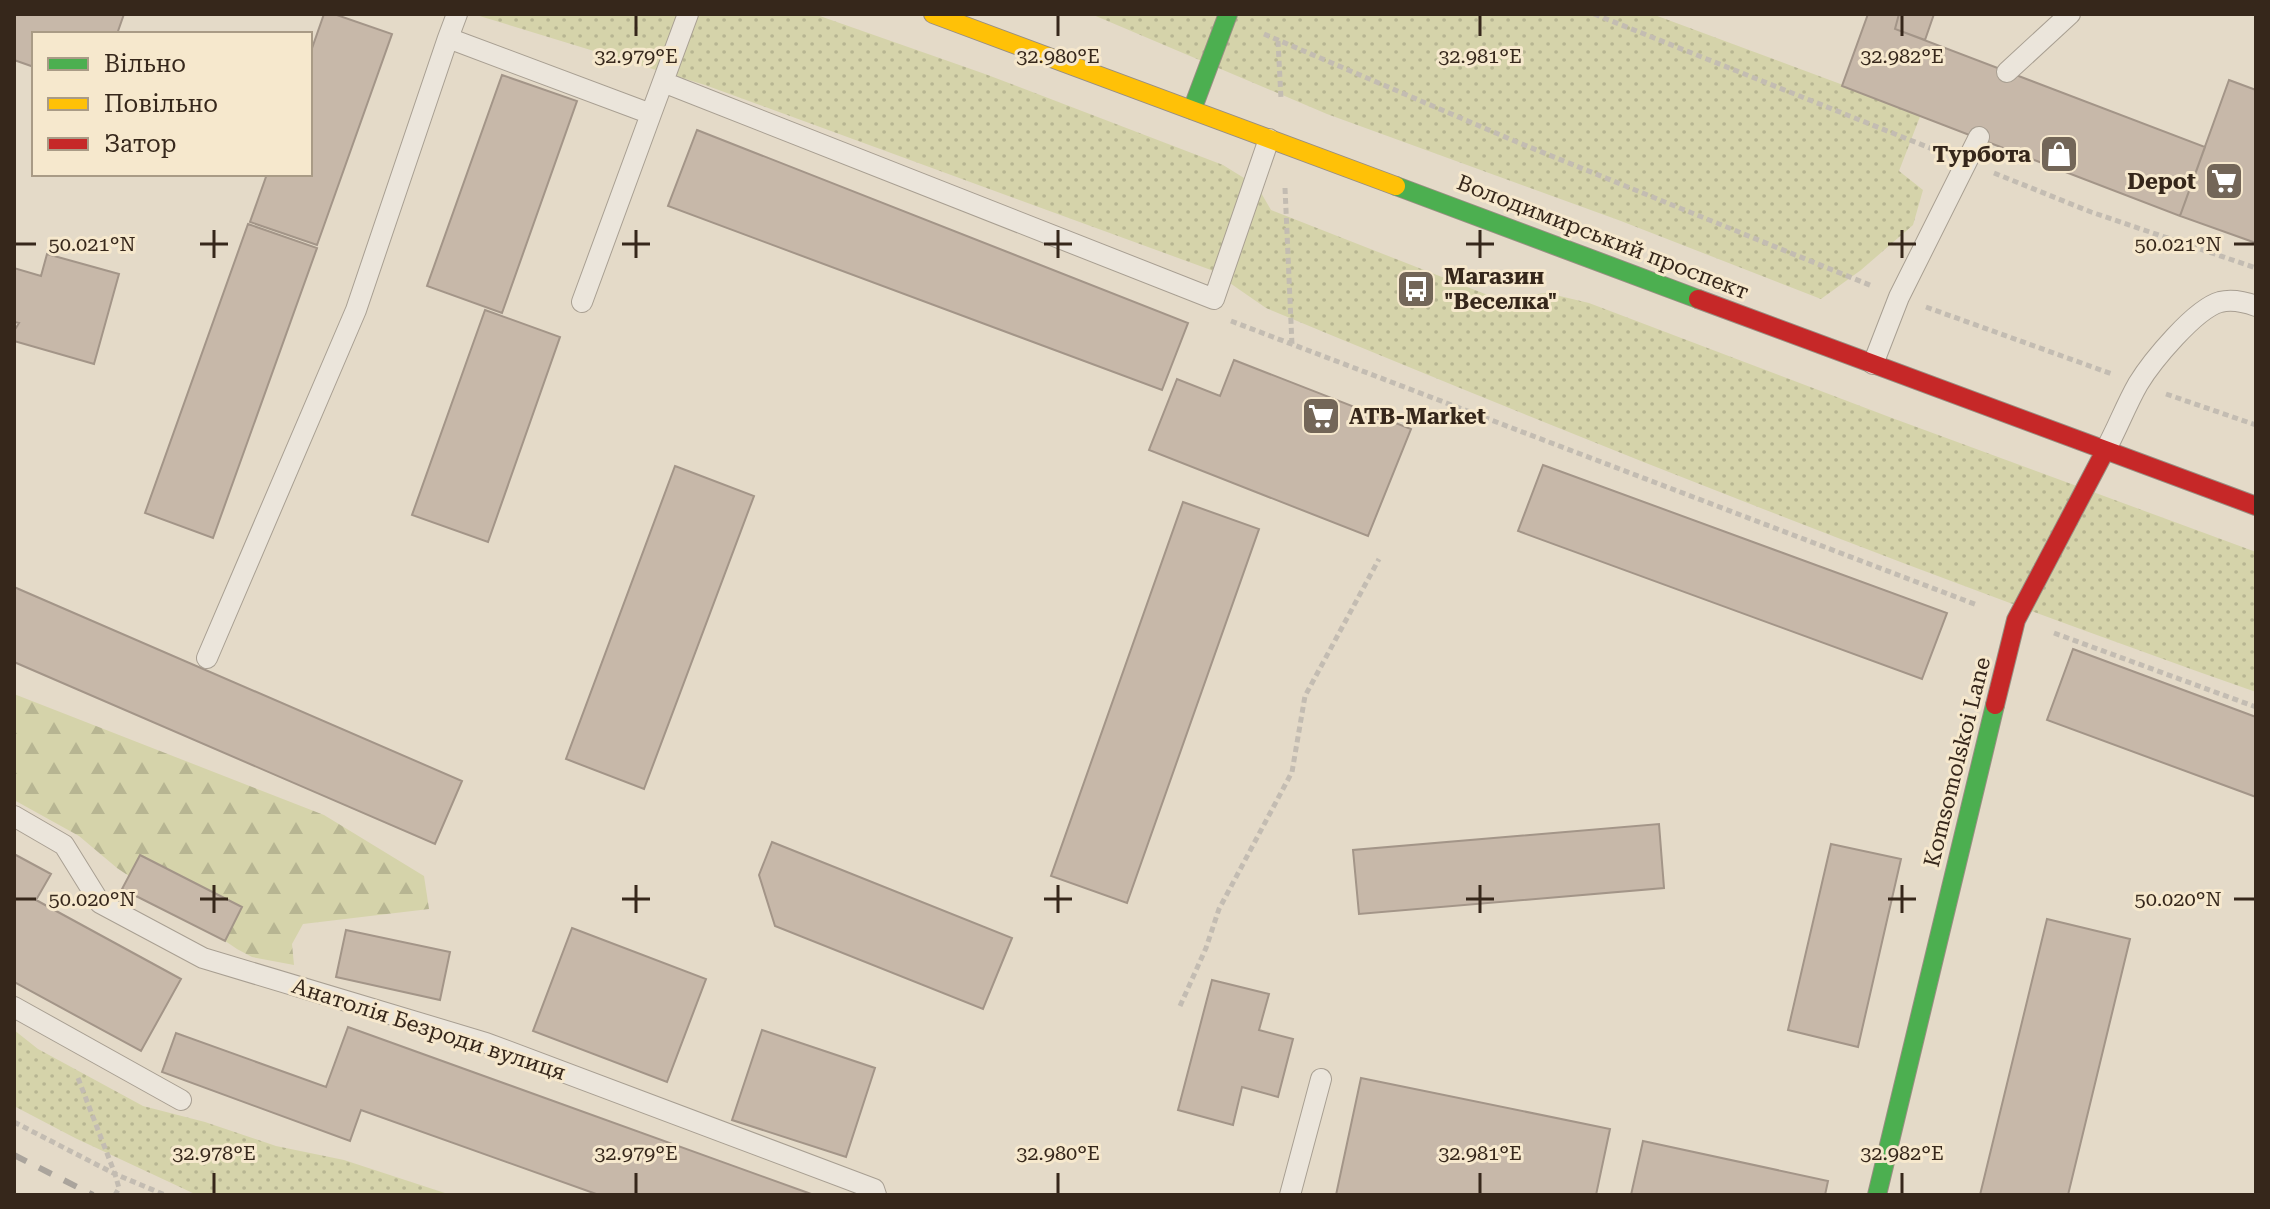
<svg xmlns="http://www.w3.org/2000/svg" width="2270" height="1209" viewBox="0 0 2270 1209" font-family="'Roboto Serif',serif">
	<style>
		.grass { fill: url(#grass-dots) }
		.forest { fill: url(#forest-firs) }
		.building { fill: #c7b8a9; stroke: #a39588; stroke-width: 2 }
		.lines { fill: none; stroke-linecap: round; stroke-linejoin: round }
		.lane-casing { stroke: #a89f92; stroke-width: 22 }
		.fast-casing { stroke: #988e82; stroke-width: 20 }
		.slow-casing { stroke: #988e82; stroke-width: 20 }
		.jam-casing { stroke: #988e82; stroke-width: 20 }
		.path { stroke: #c3bcb2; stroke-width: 5; stroke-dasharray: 6 4; stroke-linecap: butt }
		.lane { stroke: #ebe5db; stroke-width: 20 }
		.fast { stroke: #4caf50; stroke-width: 18 }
		.slow { stroke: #ffc107; stroke-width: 18 }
		.jam { stroke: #c62828; stroke-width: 18 }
		.rail { stroke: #aaa49c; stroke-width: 6; stroke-dasharray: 14 14; stroke-linecap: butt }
		.ticks { fill: none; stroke: #36271b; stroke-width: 3 }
		.labels { text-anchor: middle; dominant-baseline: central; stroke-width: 6; stroke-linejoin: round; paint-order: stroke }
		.poi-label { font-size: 22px; font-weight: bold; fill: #36271b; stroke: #f6e8cd; text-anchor: end }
		.street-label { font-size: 22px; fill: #36271b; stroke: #f6e8cd }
		.ticks-label { font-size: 20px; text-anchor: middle; fill: #36271b; stroke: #f6e8cd; stroke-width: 6; stroke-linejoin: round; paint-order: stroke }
	</style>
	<defs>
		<pattern id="grass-dots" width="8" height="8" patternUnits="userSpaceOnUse" patternTransform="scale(2)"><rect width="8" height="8" fill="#d5d3aa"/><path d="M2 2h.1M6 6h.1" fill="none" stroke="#b7b592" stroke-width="1.8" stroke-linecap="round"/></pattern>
		<pattern id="forest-firs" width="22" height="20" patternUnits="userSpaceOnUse" patternTransform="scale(2)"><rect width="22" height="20" fill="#d5d3aa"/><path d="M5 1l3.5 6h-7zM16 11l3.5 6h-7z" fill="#b7b592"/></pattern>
	</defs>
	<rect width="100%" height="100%" fill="#e4dac8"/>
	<path class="grass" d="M 473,14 L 814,14 L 985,74 L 1223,165 L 1257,186 L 1271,210 L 1498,299 L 1547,293 L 1589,303 L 1892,418 L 2256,552 L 2256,692 C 1922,575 1593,444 1266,308 L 1211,270 L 705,85 Z
		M 1091,14 L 1652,14 L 1921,114 L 1899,171 L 1923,190 L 1913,225 L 1861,270 L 1821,299 L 1621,221 L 1327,114 Z
		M 14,1030 L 38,1049 L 143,1106 L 205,1122 L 276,1146 L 344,1160 L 451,1195 L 197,1195 L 75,1138 L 14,1106 Z"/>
	<path class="forest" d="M 14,694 L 324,815 L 424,876 L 429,909 L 303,924 L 292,944 L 294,965 L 252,957 L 237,949 L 117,868 L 79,836 L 14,800 Z"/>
	<path class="building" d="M 14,14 L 124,14 L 117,34 L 34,34 L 34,67 L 14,60 Z
		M 324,14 L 334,14 L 392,34 L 317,245 L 250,222 L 267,174 L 310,174 L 310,54 Z
		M 1868,14 L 1899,14 L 1895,29 L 2205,147 L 2180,216 L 1842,86 Z
		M 1899,14 L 1934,14 L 1925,40 L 1895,29 Z
		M 502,75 L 577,101 L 502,313 L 427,286 Z
		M 2229,80 L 2256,90 L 2256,243 L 2180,216 Z
		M 697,130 L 1188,323 L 1162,390 L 668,206 Z
		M 248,224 L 317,248 L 213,538 L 145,513 Z
		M 47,254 L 119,274 L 94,364 L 14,341 L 14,331 L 19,323 L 14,322 L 14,268 L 41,276 Z
		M 485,310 L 560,337 L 488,542 L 412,515 Z
		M 1234,360 L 1411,429 L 1368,536 L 1149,450 L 1177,379 L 1220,396 Z
		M 1543,465 L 1947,613 L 1922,679 L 1518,531 Z
		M 675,466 L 754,496 L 644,789 L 566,759 Z
		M 1183,502 L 1259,529 L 1127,903 L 1051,876 Z
		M 14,587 L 462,781 L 435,844 L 14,662 Z
		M 2073,649 L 2256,717 L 2256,797 L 2047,720 Z
		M 1659,824 L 1664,888 L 1359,914 L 1353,850 Z
		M 772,842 L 1012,938 L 983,1009 L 775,926 L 759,875 Z
		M 1831,844 L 1901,859 L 1858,1047 L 1788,1030 Z
		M 14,854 L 51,874 L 36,900 L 181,979 L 141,1051 L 14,982 Z
		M 140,855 L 242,907 L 225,941 L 122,889 Z
		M 2047,919 L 2130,939 L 2068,1195 L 1980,1195 Z
		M 572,928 L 706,979 L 667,1082 L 533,1031 Z
		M 346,930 L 450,952 L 440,1000 L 336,977 Z
		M 1212,980 L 1269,994 L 1259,1030 L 1293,1039 L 1278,1097 L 1242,1087 L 1233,1125 L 1178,1110 Z
		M 348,1027 L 814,1195 L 599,1195 L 361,1110 L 350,1141 L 162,1072 L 176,1033 L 326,1087 Z
		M 762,1030 L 875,1068 L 846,1157 L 732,1120 Z
		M 1361,1078 L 1610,1129 L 1596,1195 L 1336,1195 Z
		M 1643,1141 L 1828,1181 L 1825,1195 L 1631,1195 Z"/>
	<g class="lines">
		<defs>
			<path id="lane" d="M 448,38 L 457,14
				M 2007,72 L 2070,14
				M 663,82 L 1214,299 L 1269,139
				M 582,302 L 651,114
				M 1873,364 L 1899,297 L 1979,137
				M 2105,451 C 2117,429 2126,405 2138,384 C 2152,361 2195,309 2220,302 C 2232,299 2245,302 2256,306
				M 207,658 L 356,310 L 448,38 L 651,114 L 688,14
				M 14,816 L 64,845 L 100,903 L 203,958 L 486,1043 L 874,1189 L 876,1195
				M 14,1007 L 181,1100
				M 1290,1195 L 1321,1079"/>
			<path id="fast" d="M 1192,110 L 1228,14
				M 1396,186 L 1698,299
				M 1877,1195 L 1995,705"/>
			<path id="slow" d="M 933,14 L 1396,186"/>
			<path id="jam" d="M 1698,299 L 2256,506
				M 1995,705 L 2016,620 L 2105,451"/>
		</defs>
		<use href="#lane" class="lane-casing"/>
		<use href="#fast" class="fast-casing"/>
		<use href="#slow" class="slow-casing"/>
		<use href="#jam" class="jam-casing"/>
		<path class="path" d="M 1594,14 L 1940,152
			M 1264,34 L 1517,142 L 1872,286
			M 1278,41 L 1281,99
			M 1994,173 L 2091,212 L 2256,268
			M 1285,188 L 1292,345
			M 1926,307 L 2112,374
			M 1231,321 L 1977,605
			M 2166,394 L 2256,425
			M 2054,633 L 2256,707
			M 1180,1006 L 1206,948 L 1219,909 L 1292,772 L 1305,696 L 1379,559
			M 78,1078 L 115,1174 L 119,1188 L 115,1195
			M 14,1122 L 115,1174 L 165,1195"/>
		<use href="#lane" class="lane"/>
		<use href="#fast" class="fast"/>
		<use href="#slow" class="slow"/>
		<use href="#jam" class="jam"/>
		<path class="rail" d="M 14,1155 L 93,1195"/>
	</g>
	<path class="ticks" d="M 636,16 L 636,36M 1058,16 L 1058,36M 1480,16 L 1480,36M 1902,16 L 1902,36M 214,230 L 214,258M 636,230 L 636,258M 1058,230 L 1058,258M 1480,230 L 1480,258M 1902,230 L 1902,258M 16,244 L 36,244M 200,244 L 228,244M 622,244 L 650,244M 1044,244 L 1072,244M 1466,244 L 1494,244M 1888,244 L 1916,244M 2234,244 L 2254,244M 214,885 L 214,913M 636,885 L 636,913M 1058,885 L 1058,913M 1480,885 L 1480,913M 1902,885 L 1902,913M 16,899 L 36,899M 200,899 L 228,899M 622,899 L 650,899M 1044,899 L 1072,899M 1466,899 L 1494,899M 1888,899 L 1916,899M 2234,899 L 2254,899M 214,1173 L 214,1193M 636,1173 L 636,1193M 1058,1173 L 1058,1193M 1480,1173 L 1480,1193M 1902,1173 L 1902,1193"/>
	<defs>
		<symbol id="shop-square" viewBox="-11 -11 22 22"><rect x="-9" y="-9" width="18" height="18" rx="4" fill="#736658" stroke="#f6e8cd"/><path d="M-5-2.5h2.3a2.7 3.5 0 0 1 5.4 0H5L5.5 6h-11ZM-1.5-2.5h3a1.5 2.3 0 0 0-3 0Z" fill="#fff"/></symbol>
		<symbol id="supermarket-square" viewBox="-11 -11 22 22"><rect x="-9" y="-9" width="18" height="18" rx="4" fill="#736658" stroke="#f6e8cd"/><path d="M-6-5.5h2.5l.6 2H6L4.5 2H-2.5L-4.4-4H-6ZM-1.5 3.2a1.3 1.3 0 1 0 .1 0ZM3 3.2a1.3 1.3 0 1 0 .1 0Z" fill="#fff"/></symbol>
		<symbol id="bus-square" viewBox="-11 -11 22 22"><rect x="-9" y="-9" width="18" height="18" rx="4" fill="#736658" stroke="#f6e8cd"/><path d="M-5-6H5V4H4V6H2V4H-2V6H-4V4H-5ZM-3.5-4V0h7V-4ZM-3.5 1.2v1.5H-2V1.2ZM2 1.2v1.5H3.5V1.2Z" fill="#fff"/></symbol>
	</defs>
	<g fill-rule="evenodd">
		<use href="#shop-square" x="2037" y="132" width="44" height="44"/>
		<use href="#supermarket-square" x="2202" y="159" width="44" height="44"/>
		<use href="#bus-square" x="1394" y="267" width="44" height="44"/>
		<use href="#supermarket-square" x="1299" y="394" width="44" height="44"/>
	</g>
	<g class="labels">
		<g class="poi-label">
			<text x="2031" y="154">Турбота</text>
			<text x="2196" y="181">Depot</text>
			<text x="1444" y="276" text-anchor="start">Магазин<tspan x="1444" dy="25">"Веселка"</tspan></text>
			<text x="1349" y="416" text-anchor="start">ATB-Market</text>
		</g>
		<g class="street-label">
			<text transform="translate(1603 237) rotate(21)">Володимирський проспект</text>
			<text transform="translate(1957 762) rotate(-76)">Komsomolskoi Lane</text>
			<text transform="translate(429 1029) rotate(18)">Анатолія Безроди вулиця</text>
		</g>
	</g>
	<g class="ticks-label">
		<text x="636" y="63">32.979°E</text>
		<text x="1058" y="63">32.980°E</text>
		<text x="1480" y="63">32.981°E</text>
		<text x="1902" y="63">32.982°E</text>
		<text x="92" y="251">50.021°N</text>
		<text x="2178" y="251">50.021°N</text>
		<text x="92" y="906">50.020°N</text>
		<text x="2178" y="906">50.020°N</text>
		<text x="214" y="1160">32.978°E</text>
		<text x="636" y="1160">32.979°E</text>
		<text x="1058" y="1160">32.980°E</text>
		<text x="1480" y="1160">32.981°E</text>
		<text x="1902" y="1160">32.982°E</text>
	</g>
	<rect width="2270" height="1209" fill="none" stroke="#36271b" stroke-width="32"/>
	<rect x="32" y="32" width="280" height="144" fill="#f6e8cd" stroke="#a99b86" stroke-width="2"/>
	<rect x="48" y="58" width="40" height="12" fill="#4caf50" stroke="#a99b86" stroke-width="2"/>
	<text x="104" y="72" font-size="24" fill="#36271b">Вільно</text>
	<rect x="48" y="98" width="40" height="12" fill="#ffc107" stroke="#a99b86" stroke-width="2"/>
	<text x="104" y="112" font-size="24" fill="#36271b">Повільно</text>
	<rect x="48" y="138" width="40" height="12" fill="#c62828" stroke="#a99b86" stroke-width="2"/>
	<text x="104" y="152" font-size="24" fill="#36271b">Затор</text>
</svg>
